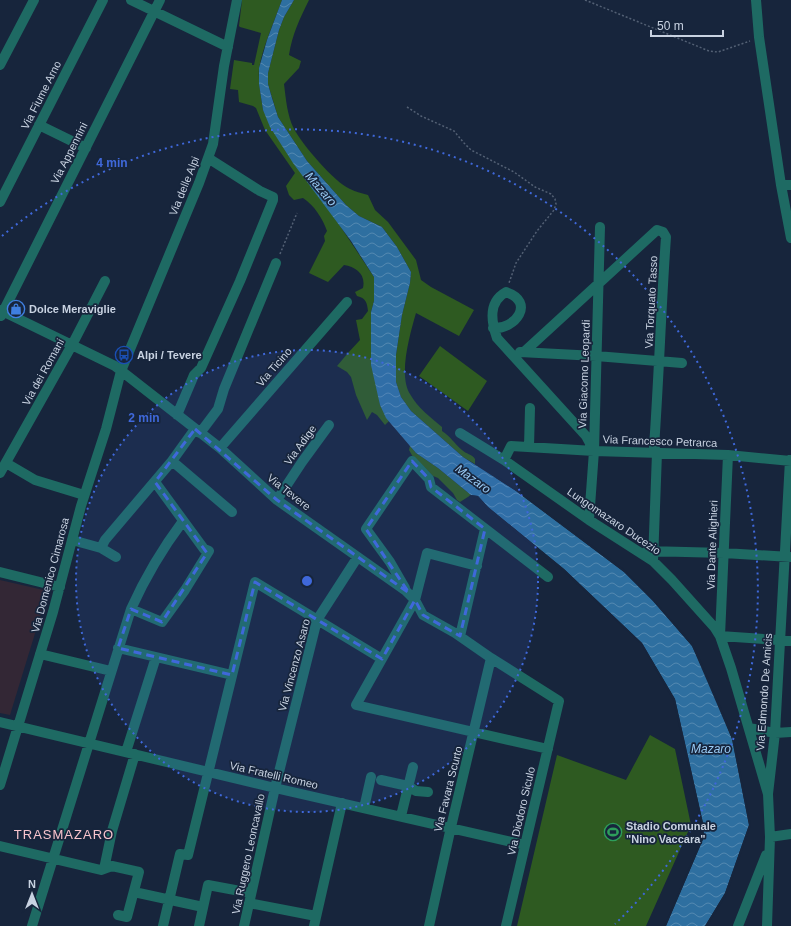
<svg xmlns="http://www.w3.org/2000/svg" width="791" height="926" viewBox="0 0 791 926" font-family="Arial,sans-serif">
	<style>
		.education { fill: #332735 }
		.green { fill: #2e5a21 }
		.water { fill: url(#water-waves) }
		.pier { fill: #17253c }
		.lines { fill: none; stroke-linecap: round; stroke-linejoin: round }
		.path { stroke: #536074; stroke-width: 1.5; stroke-dasharray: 2 2; stroke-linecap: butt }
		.minor { stroke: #1e6a63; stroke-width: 10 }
		.marked { fill: none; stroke: #3f68da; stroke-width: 3; stroke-dasharray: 8 5; stroke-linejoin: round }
		.ring { fill: none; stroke: #3f68da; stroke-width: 2; stroke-dasharray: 2 4 }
		.labels { text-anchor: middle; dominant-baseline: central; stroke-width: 3.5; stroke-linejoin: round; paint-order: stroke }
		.street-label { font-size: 11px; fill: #c8d2e1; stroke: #17253c }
		.poi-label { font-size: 11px; font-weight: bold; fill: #c8d2e1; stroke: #17253c; text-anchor: start }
		.water-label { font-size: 12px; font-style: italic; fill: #9accf6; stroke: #17253c }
		.quarter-label { font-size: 13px; letter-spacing: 1px; fill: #f8c4cd; stroke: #17253c }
		.centre { fill: #3f68da; stroke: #17253c; stroke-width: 2 }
		.ring-label { font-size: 12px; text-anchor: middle; font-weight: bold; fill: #3f68da; stroke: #17253c; stroke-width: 3.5; stroke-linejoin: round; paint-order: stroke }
	</style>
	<defs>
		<pattern id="water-waves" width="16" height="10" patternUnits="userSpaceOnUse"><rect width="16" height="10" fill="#2e6fa0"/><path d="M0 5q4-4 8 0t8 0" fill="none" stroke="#5489b1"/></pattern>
	</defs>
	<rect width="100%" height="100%" fill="#17253c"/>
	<path class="education" d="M 0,580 L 48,591 L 10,715 L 0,713 Z"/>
	<path class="green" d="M 242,0 L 282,0 C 275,20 262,48 259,69 C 258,82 261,96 263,110 L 374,277 L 374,301 L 371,312 L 380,405 L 389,421 L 385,425 L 377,415 L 372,412 L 367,420 L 356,395 L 351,377 L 347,372 L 337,366 L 348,353 L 360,340 L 356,320 L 362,319 L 368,311 C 367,303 366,298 357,296 L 355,292 L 363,288 C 366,274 356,267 344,265 L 328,282 L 309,273 L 325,241 L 324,236 L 327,231 C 323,219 314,205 303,198 L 294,200 L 289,195 L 286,186 L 295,173 L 265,130 L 256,108 L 253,106 L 239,102 L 238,90 L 230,89 L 234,60 L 252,63 L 252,65 L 254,65 L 261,33 L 240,27 L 239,26 Z
		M 294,0 L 309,0 C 300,18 292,35 289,55 L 301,61 L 299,68 L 284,84 C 286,99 287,115 294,129 C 302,144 334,182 350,189 C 356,192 362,193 368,195 L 375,210 L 388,222 L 416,260 L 421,280 L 431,287 L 474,310 L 459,336 L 416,313 C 410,334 398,375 410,394 C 418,408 430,417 442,427 L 442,431 C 451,437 454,443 462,450 C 466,454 472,454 475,459 L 475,464 L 463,457 L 411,411 L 401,397 L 396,382 L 396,355 L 402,315 L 410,283 L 411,272 L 397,247 L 382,227 L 359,216 L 346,205 L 307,161 L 278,117 L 268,84 L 268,73 L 279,30 L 284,17 Z
		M 440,346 L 487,381 L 468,411 L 419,376 Z
		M 410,446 L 416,453 L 438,468 L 471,495 L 460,502 L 457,500 L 453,493 L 438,478 L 433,476 L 413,457 L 409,450 Z
		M 650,735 L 675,749 L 691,825 L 646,926 L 517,926 L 557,755 L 626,780 Z"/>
	<path class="water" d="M 282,0 L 294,0 L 284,17 L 279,30 L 268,73 L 268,84 L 272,98 L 278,117 L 307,161 L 346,205 L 359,216 L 382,227 L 397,247 L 411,272 L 410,283 L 402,315 L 396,355 L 396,382 L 401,397 L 411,411 L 463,457 L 516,491 L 624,572 L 653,601 L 692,646 L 708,680 L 732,739 L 749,825 L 725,893 L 705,926 L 666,926 L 704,837 L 703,823 L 675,699 L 642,643 L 564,569 L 488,507 L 478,496 L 471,495 L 438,468 L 416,453 L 386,418 L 380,405 L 371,365 L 371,312 L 374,301 L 374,277 L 351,241 L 293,163 L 270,127 L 263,110 L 259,84 L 259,68 L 267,40 Z"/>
	<path class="pier" d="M 497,476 L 517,490 L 625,570 L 654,600 L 694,645 L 734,738 L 751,825 L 727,894 L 707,926 L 705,926 L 725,893 L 749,825 L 732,739 L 692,646 L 653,601 L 624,572 L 516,491 L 496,478 Z
		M 471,495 L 478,496 L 488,507 L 564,569 L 642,643 L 675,699 L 703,823 L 704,837 L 666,926 L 664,926 L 702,837 L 701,823 L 673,700 L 641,644 L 563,571 L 486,509 L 477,498 L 469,496 Z"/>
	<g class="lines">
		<path class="path" d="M 585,0 L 709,51 L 718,52 L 750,41
			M 407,107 L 421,116 L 454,131 L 464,143 L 471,150 L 514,172 L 535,187 L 551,194 L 555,199 L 556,204 L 554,210 L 537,231 L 516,263 L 509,283
			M 280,254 L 297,213"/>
		<path class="minor" d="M 131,0 L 228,47
			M 756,0 L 759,37 L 781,185
			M 0,65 L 34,0
			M 39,125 L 86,148
			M 791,185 L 781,185 L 791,238
			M 0,202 L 103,0
			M 0,310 L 115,366 L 220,448 L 277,500 L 406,591 L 415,600 L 423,615 L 455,633 L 491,658 L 559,701 L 506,926
			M 1,316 L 160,0
			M 493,328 C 515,330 536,302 506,292 C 488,302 491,321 497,338 L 586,436 L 593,449
			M 520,352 L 596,356 L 682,363
			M 524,352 L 657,230 L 663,232 L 666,237 C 661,307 659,377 654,447 L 657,453 L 653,561
			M 177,415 L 194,375 L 201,368 L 240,281 L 273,200 L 273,197 L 260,191 L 208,158
			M 200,433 L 218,409 L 224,389 L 276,263
			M 460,433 L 504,460 L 589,520 L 653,561 L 672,580 L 715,628 L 720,636 L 731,668 L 768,794
			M 529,447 L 530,408
			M 220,448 L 347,302
			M 728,455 L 720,636 L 791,641
			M 504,460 L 511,446 L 594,451 L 728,455 L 791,461
			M 172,461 L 232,512
			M 6,463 L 35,480 L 84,495
			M 0,473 L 72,345 L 105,281
			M 277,500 L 302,462 L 329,425
			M 589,520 L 594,451 L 600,227
			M 72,540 L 101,548 L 116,557
			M 101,548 L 105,540 L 172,461 L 195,429
			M 647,551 L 724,553 L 791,557
			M 477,566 L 427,553 L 415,600 L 356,705 L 548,749
			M 0,572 L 60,587
			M 405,588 L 390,562 L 366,529 L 412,461 L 429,479 L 431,487 L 548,577
			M 131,609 C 145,578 162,549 183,521
			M 460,636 L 485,529
			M 118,648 L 232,675
			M 40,654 L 111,671
			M 0,722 L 275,788 L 525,845
			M 749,728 L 775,733 L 791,732
			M 126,752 L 156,657
			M 381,780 L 408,786 L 416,791 L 428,792
			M 0,785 L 53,612 L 81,506 L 106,429 L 121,371 L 199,183 L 213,144 L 224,66 L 237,0
			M 364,808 L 371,777
			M 401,816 L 413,767
			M 770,837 L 791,834
			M 0,846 L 101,870 L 112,866 L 139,872 L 127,917 L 118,915
			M 104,869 L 112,831 L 135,754
			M 134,892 L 203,907
			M 249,903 L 316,916
			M 32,926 L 131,609 L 162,622 L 185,590 L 209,551 L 204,549 L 155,482
			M 163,926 L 180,854 L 188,855 L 255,582 L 382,659
			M 199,926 L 208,885 L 251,893
			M 244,926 L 275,788 L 317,620 L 357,558
			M 314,926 L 342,803
			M 429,926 L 451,827 L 491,658
			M 738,926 L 766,855
			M 767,926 L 770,837 L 768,794 L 775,733 L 790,460"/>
	</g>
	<path class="marked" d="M 195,429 L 277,500 L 409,593 L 366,529 L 412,461 L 429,479 L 431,487 L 485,529 L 460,636 L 423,615 L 415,600 L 382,659 L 255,582 L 232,675 L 118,648 L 131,609 L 162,622 L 207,553 L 155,482 Z"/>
	<circle cx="307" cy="581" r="231" fill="#3f68da" fill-opacity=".12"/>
	<g class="ring">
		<circle cx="307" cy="581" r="231"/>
		<path d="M2 236A461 461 0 0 1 615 924"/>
	</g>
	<defs>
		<symbol id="shop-ring" viewBox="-11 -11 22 22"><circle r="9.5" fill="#17253c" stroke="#3f7fe0" stroke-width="1.5"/><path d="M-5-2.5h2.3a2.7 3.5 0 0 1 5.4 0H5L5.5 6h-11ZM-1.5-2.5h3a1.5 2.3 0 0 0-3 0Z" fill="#3f7fe0"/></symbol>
		<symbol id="bus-ring" viewBox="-11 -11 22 22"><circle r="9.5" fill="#17253c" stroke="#1a4fb4" stroke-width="1.5"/><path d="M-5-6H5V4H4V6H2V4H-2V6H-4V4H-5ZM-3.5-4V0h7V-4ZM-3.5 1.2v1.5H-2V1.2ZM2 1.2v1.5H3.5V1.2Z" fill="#1a4fb4"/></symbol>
		<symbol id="stadium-ring" viewBox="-11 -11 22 22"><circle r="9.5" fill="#17253c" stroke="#2e9e5b" stroke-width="1.5"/><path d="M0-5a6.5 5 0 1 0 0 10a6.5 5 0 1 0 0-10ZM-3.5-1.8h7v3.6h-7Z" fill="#2e9e5b"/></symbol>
	</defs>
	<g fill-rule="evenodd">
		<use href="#shop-ring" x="6" y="299" width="20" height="20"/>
		<use href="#bus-ring" x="114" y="345" width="20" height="20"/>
		<use href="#stadium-ring" x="603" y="822" width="20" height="20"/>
	</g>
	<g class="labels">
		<g class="street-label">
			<text transform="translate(41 95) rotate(-63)">Via Fiume Arno</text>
			<text transform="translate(69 153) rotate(-63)">Via Appennini</text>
			<text transform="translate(184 186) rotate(-68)">Via delle Alpi</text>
			<text transform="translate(651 302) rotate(-87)">Via Torquato Tasso</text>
			<text transform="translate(274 367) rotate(-49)">Via Ticino</text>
			<text transform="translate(43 372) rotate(-61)">Via dei Romani</text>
			<text transform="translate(584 374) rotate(-88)">Via Giacomo Leopardi</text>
			<text transform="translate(660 441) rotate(2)">Via Francesco Petrarca</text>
			<text transform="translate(300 445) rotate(-54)">Via Adige</text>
			<text transform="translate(289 492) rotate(38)">Via Tevere</text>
			<text transform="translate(614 521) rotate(34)">Lungomazaro Ducezio</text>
			<text transform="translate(712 545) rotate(-88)">Via Dante Alighieri</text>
			<text transform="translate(50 575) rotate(-75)">Via Domenico Cimarosa</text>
			<text transform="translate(294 665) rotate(-75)">Via Vincenzo Asaro</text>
			<text transform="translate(764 692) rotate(-86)">Via Edmondo De Amicis</text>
			<text transform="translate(274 775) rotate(13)">Via Fratelli Romeo</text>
			<text transform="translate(448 789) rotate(-76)">Via Favara Scurto</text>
			<text transform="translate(521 811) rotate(-77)">Via Diodoro Siculo</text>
			<text transform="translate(248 854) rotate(-78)">Via Ruggero Leoncavallo</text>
		</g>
		<g class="poi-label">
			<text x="29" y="309">Dolce Meraviglie</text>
			<text x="137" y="355">Alpi / Tevere</text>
			<text x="626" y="826">Stadio Comunale<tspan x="626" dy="13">"Nino Vaccara"</tspan></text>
		</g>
		<g class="water-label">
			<text transform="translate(321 189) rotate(49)">Mazaro</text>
			<text transform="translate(473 479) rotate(36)">Mazaro</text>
			<text x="711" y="749">Mazaro</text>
		</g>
		<g class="quarter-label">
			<text x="64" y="834">TRASMAZARO</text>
		</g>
	</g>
	<circle cx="307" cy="581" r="6" class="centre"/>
	<g class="ring-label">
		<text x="112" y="167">4 min</text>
		<text x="144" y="422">2 min</text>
	</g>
	<g transform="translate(32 894)" stroke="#17253c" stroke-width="3" paint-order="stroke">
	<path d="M0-3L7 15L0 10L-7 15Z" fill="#c8d2e1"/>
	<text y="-6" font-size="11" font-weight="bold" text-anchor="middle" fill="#c8d2e1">N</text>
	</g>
	<path d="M651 30v6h72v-6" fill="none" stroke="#c8d2e1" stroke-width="2"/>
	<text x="657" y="30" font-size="12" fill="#c8d2e1" stroke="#17253c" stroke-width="3" paint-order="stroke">50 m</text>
</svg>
